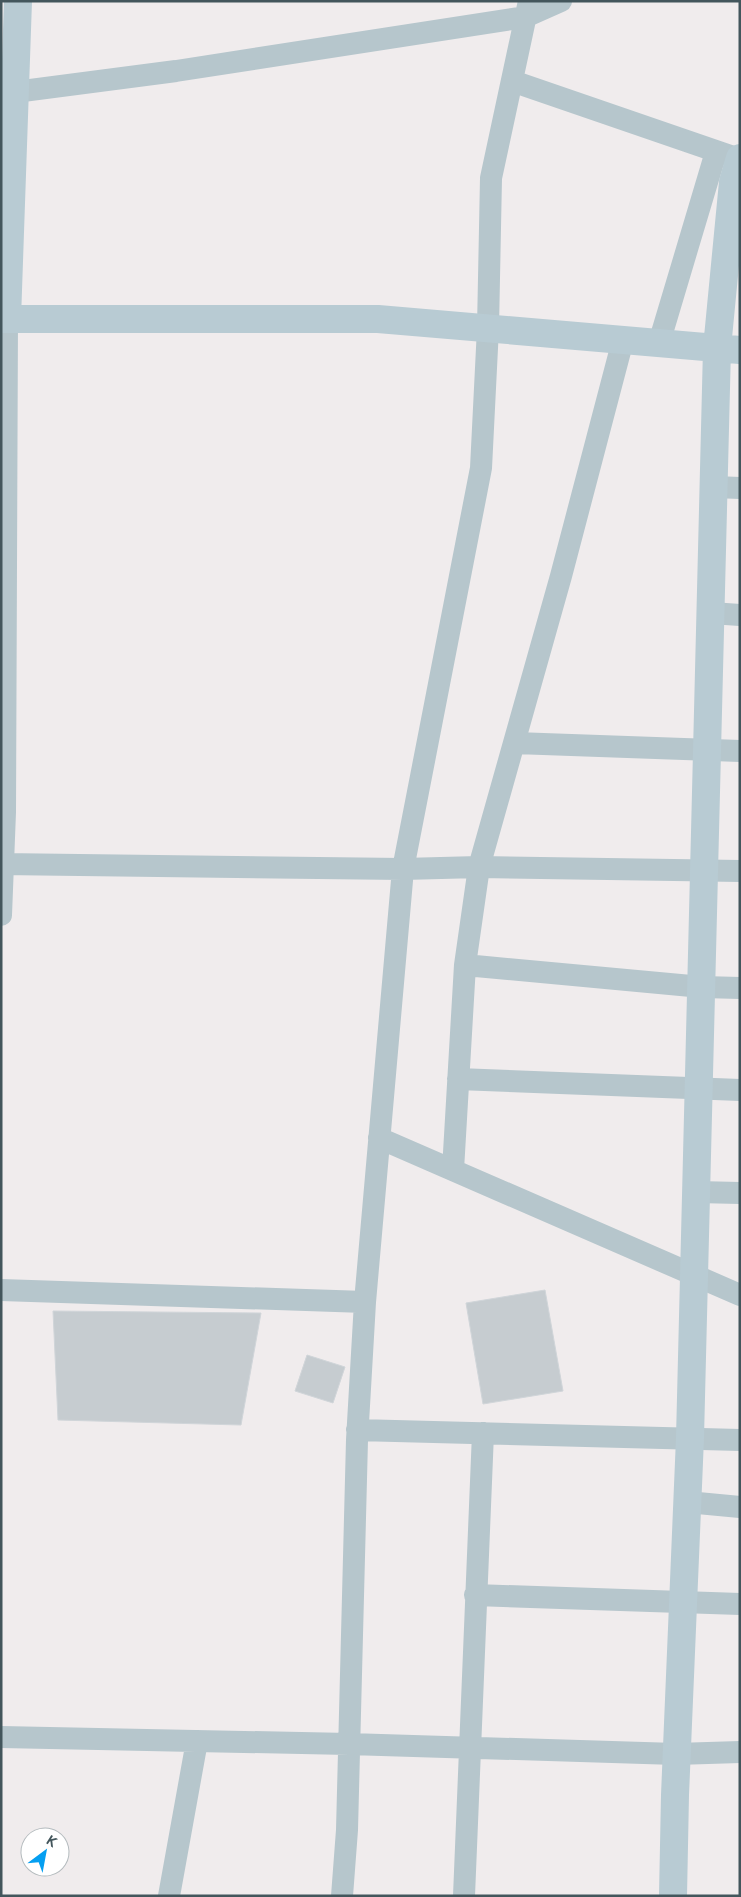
<svg xmlns="http://www.w3.org/2000/svg" width="741" height="1897" viewBox="0 0 741 1897" font-family="Figtree,sans-serif">
	<style>
		.building { fill: #c6ccd0; stroke: #d0d5d9 }
		.lines { fill: none; stroke-linecap: round; stroke-linejoin: round }
		.street { stroke: #b6c6cc; stroke-width: 22 }
		.secondary { stroke: #b8cbd3; stroke-width: 28 }
	</style>
	<rect width="100%" height="100%" fill="#f0eced"/>
	<path class="building" d="M 545,1290 L 563,1391 L 483,1404 L 466,1303 Z
		M 53,1311 L 261,1313 L 241,1425 L 58,1420 Z
		M 307,1355 L 345,1367 L 333,1403 L 295,1391 Z"/>
	<g class="lines">
		<path class="street" d="M 512,81 L 739,159
			M 1,91 L 15,92 L 176,71 L 525,17 L 561,1
			M 659,343 L 716,152
			M 714,487 L 740,488
			M 711,613 L 740,615
			M 515,743 L 740,751
			M 1,864 L 403,869 L 479,867 L 740,871
			M 1,915 L 5,812 L 7,319
			M 465,965 L 702,987 L 740,988
			M 458,1079 L 740,1090
			M 379,1138 L 740,1295
			M 453,1170 L 465,965 L 479,867 L 561,576 L 623,340
			M 696,1192 L 740,1193
			M 1,1290 L 365,1302
			M 357,1430 L 740,1440
			M 687,1502 L 740,1507
			M 475,1595 L 740,1604
			M 1,1737 L 349,1744 L 676,1754 L 740,1752
			M 169,1896 L 197,1741
			M 342,1896 L 347,1830 L 357,1440 L 365,1302 L 403,869 L 481,468 L 488,328 L 491,178 L 529,1
			M 464,1896 L 483,1433"/>
		<path class="secondary" d="M 1,319 L 378,319 L 740,350
			M 7,319 L 18,1
			M 673,1896 L 675,1795 L 690,1438 L 717,348 L 733,182 L 740,158"/>
	</g>
	<rect width="741" height="1897" fill="none" stroke="#43565c" stroke-width="5"/>
	<g transform="translate(45 1852) rotate(32)"><circle r="24" fill="#ffffff" stroke="#b4bbbe"/>
	<path d="M0-4L9 19L0 12L-9 19Z" fill="#059ff1"/>
	<text y="-8" font-size="14" font-weight="bold" text-anchor="middle" fill="#43565c">K</text>
	</g>
</svg>
